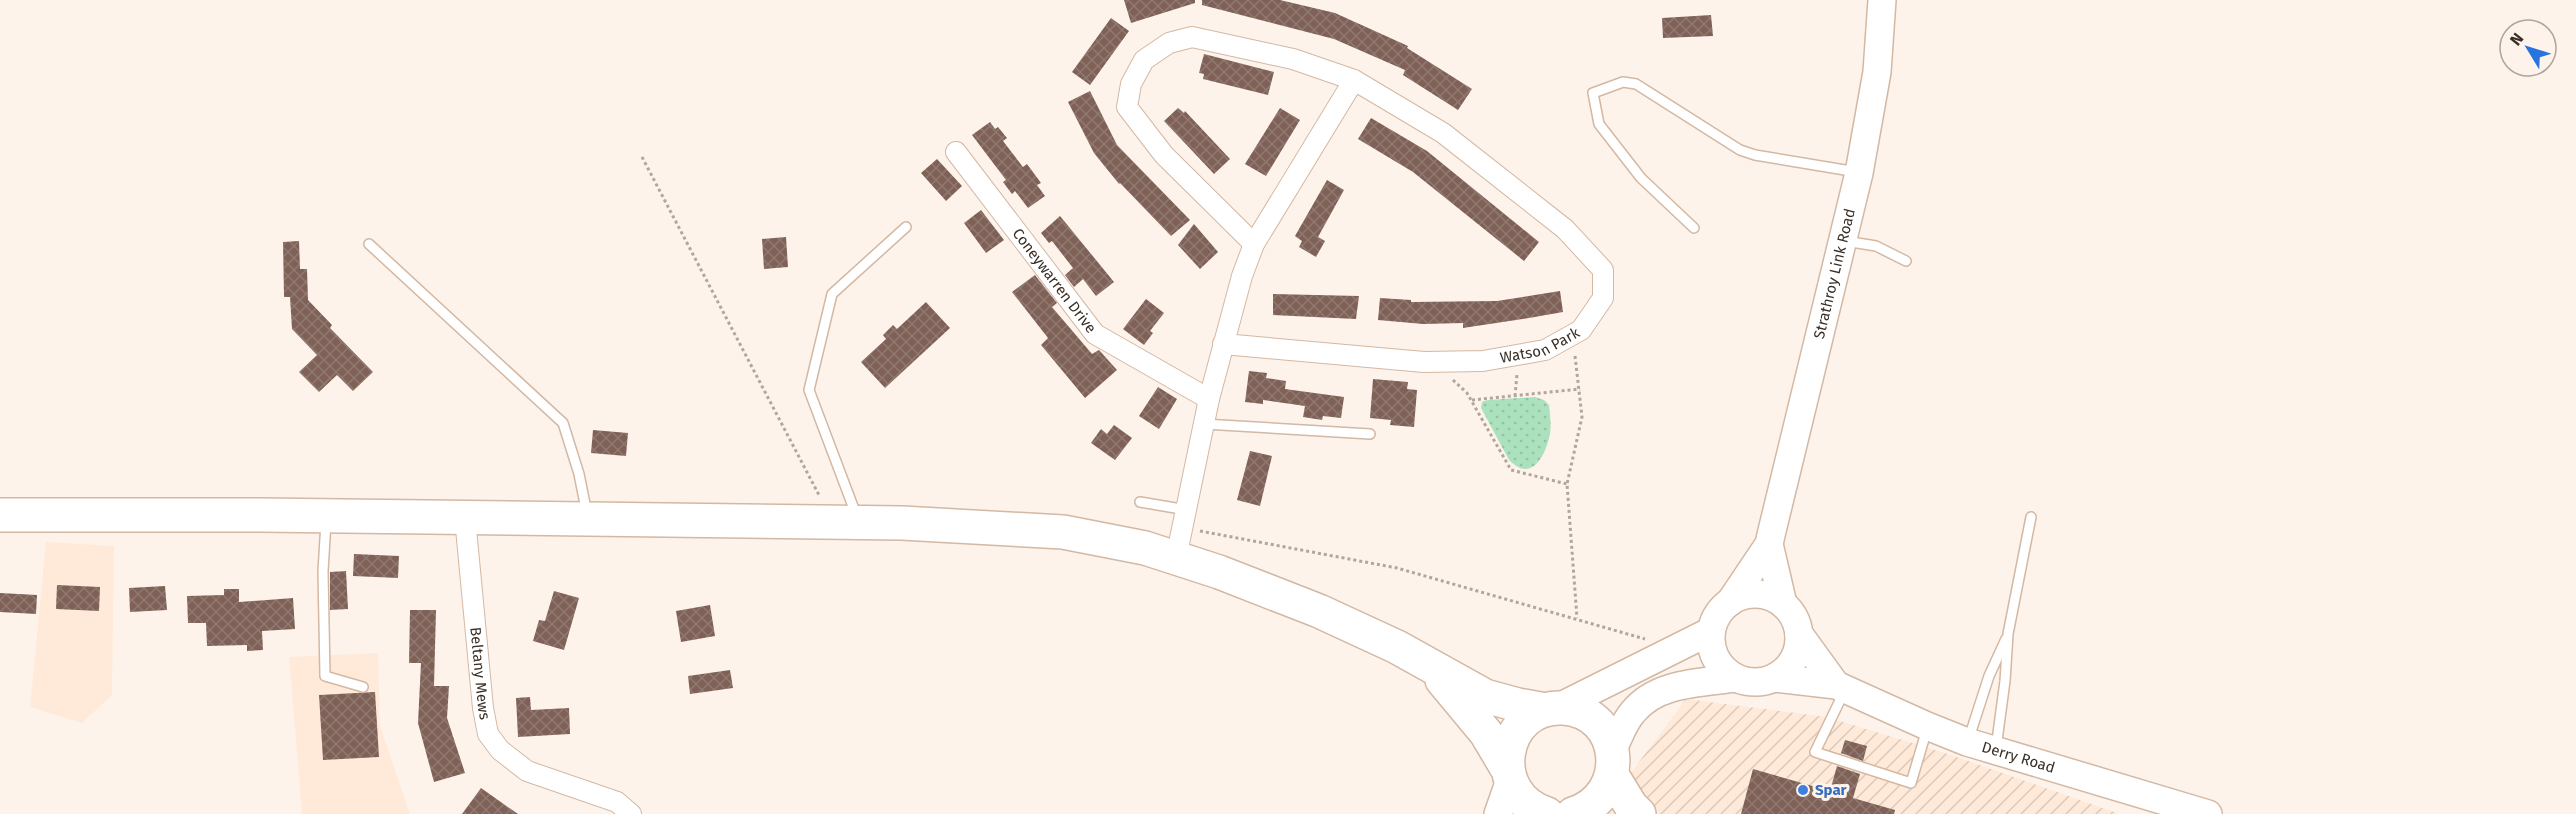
<svg xmlns="http://www.w3.org/2000/svg" width="2576" height="814" viewBox="0 0 2576 814" font-family="'Fira Sans',sans-serif">
	<style>
		.built { fill: #ffead9 }
		.industrial { fill: url(#industrial-furrows) }
		.park { fill: url(#park-dots) }
		.building { fill: url(#building-cross-hatch) }
		.lines { fill: none; stroke-linecap: round; stroke-linejoin: round }
		.lane-casing { stroke: #d3b8a3; stroke-width: 12 }
		.street-casing { stroke: #d3b8a3; stroke-width: 22 }
		.secondary-casing { stroke: #d3b8a3; stroke-width: 30 }
		.highway-casing { stroke: #d3b8a3; stroke-width: 36 }
		.path { stroke: #b1a69d; stroke-width: 3; stroke-dasharray: 3 3; stroke-linecap: butt }
		.lane { stroke: #fff; stroke-width: 9 }
		.street { stroke: #fff; stroke-width: 20 }
		.secondary { stroke: #fff; stroke-width: 27 }
		.highway { stroke: #fff; stroke-width: 33 }
		.shop-dot { fill: #3f7fe0; stroke: #fef3ea; stroke-width: 2 }
		.labels { text-anchor: middle; dominant-baseline: central; stroke-width: 6; stroke-linejoin: round; paint-order: stroke }
		.street-label { font-size: 15px; fill: #382e25; stroke: #fef3ea }
		.shop-label { font-size: 15px; font-weight: bold; fill: #366cbe; stroke: #fef3ea; text-anchor: start }
	</style>
	<defs>
		<pattern id="industrial-furrows" width="10" height="10" patternUnits="userSpaceOnUse" patternTransform="scale(1.5)"><rect width="10" height="10" fill="#ffead9"/><path d="M-1 1l2-2M0 10L10 0M9 11l2-2" fill="none" stroke="#dbc9ba"/></pattern>
		<pattern id="park-dots" width="8" height="8" patternUnits="userSpaceOnUse" patternTransform="scale(1.5)"><rect width="8" height="8" fill="#abe1bc"/><path d="M2 2h.1M6 6h.1" fill="none" stroke="#94c1a1" stroke-width="1.8" stroke-linecap="round"/></pattern>
		<pattern id="building-cross-hatch" width="8" height="8" patternUnits="userSpaceOnUse" patternTransform="scale(1.5)"><rect width="8" height="8" fill="#7f6157"/><path d="M0 0l8 8M0 8l8-8" fill="none" stroke="#907971"/></pattern>
	</defs>
	<rect width="100%" height="100%" fill="#fef3ea"/>
	<path class="built" d="M 46,542 L 114,546 L 112,695 L 82,723 L 30,707 Z
		M 378,653 L 380,726 L 410,814 L 302,814 L 289,657 Z"/>
	<path class="industrial" d="M 1686,699 L 1827,717 L 1945,753 L 2120,814 L 1603,814 L 1633,770 Z"/>
	<path class="park" d="M 1535,397 L 1544,400 L 1549,405 C 1550,415 1552,428 1549,438 C 1544,459 1530,482 1509,460 L 1481,408 L 1482,402 L 1488,400 Z"/>
	<path class="building" d="M 1124,0 L 1195,0 L 1195,3 L 1131,23 Z
		M 1202,0 L 1280,0 L 1335,13 L 1408,46 L 1407,48 L 1472,89 L 1458,110 L 1403,75 L 1405,70 L 1334,39 L 1202,5 Z
		M 1711,15 L 1713,36 L 1663,38 L 1662,18 Z
		M 1111,18 L 1129,31 L 1090,85 L 1072,72 Z
		M 1204,54 L 1274,72 L 1268,95 L 1203,79 L 1204,74 L 1199,73 Z
		M 1090,91 L 1117,145 L 1190,220 L 1171,236 L 1120,183 L 1119,184 L 1094,153 L 1068,102 Z
		M 1178,108 L 1184,113 L 1185,111 L 1230,159 L 1214,174 L 1164,121 Z
		M 1280,108 L 1300,120 L 1266,176 L 1245,164 Z
		M 1371,118 L 1427,151 L 1539,242 L 1524,261 L 1413,172 L 1358,139 Z
		M 990,122 L 995,129 L 998,127 L 1007,138 L 1003,141 L 1023,167 L 1027,164 L 1041,183 L 1037,185 L 1045,196 L 1028,208 L 1015,191 L 1012,194 L 1003,182 L 1006,180 L 972,135 Z
		M 937,159 L 962,186 L 946,201 L 921,173 Z
		M 1327,180 L 1344,190 L 1318,237 L 1325,241 L 1316,257 L 1299,247 L 1302,241 L 1295,236 Z
		M 981,210 L 1004,240 L 986,253 L 964,223 Z
		M 1060,216 L 1114,282 L 1096,296 L 1083,279 L 1074,287 L 1065,275 L 1073,268 L 1052,241 L 1049,243 L 1041,233 Z
		M 1194,224 L 1218,252 L 1200,269 L 1178,245 Z
		M 786,237 L 788,267 L 764,269 L 762,239 Z
		M 299,241 L 300,269 L 307,269 L 308,300 L 332,325 L 330,328 L 373,372 L 353,391 L 337,375 L 319,392 L 299,372 L 317,355 L 292,329 L 290,297 L 284,297 L 283,242 Z
		M 1035,275 L 1057,303 L 1052,307 L 1092,354 L 1099,350 L 1117,370 L 1085,398 L 1041,345 L 1048,338 L 1012,292 Z
		M 1560,291 L 1563,312 L 1529,318 L 1463,328 L 1463,323 L 1423,324 L 1378,320 L 1380,298 L 1411,300 L 1411,302 L 1497,301 Z
		M 1273,294 L 1359,296 L 1356,319 L 1273,315 Z
		M 1146,299 L 1164,313 L 1150,331 L 1153,333 L 1144,345 L 1123,329 Z
		M 926,302 L 950,328 L 885,388 L 861,362 L 886,339 L 883,335 L 893,325 L 897,329 Z
		M 1249,371 L 1267,373 L 1266,378 L 1286,381 L 1285,389 L 1344,397 L 1341,418 L 1323,416 L 1322,420 L 1303,417 L 1305,406 L 1263,400 L 1263,404 L 1245,402 Z
		M 1373,379 L 1408,382 L 1407,389 L 1417,390 L 1414,427 L 1390,425 L 1391,420 L 1370,418 Z
		M 1158,387 L 1177,399 L 1159,429 L 1139,416 Z
		M 1114,425 L 1132,438 L 1115,460 L 1091,443 L 1101,429 L 1107,434 Z
		M 593,430 L 628,433 L 626,456 L 591,453 Z
		M 1250,451 L 1272,456 L 1260,506 L 1237,500 Z
		M 354,554 L 399,556 L 398,578 L 353,576 Z
		M 346,571 L 348,609 L 330,610 L 330,572 Z
		M 57,585 L 100,587 L 99,611 L 56,609 Z
		M 165,586 L 167,610 L 130,612 L 129,588 Z
		M 224,589 L 239,589 L 239,602 L 293,598 L 295,629 L 262,631 L 263,650 L 247,651 L 247,645 L 207,646 L 206,623 L 188,623 L 187,596 L 224,595 Z
		M 554,591 L 579,598 L 564,650 L 533,641 L 539,620 L 545,621 Z
		M 0,593 L 37,595 L 36,614 L 0,612 Z
		M 710,605 L 715,636 L 681,642 L 676,611 Z
		M 410,610 L 436,610 L 434,686 L 449,686 L 447,718 L 465,773 L 434,782 L 418,723 L 421,663 L 409,663 Z
		M 730,670 L 733,688 L 690,694 L 688,676 Z
		M 375,692 L 379,757 L 323,760 L 319,695 Z
		M 530,697 L 531,710 L 569,708 L 570,734 L 518,737 L 516,698 Z
		M 1845,740 L 1867,746 L 1863,761 L 1841,753 Z
		M 1837,766 L 1860,774 L 1853,798 L 1895,810 L 1894,814 L 1741,814 L 1753,769 L 1830,791 Z
		M 481,788 L 518,814 L 462,814 Z"/>
	<g class="lines">
		<defs>
			<path id="lane" d="M 1694,228 L 1641,178 L 1599,124 L 1593,93 L 1623,82 L 1636,84 L 1740,150 L 1755,155 L 1857,172
				M 1845,241 L 1876,246 L 1906,261
				M 369,244 L 563,423 L 579,474 L 587,514
				M 1204,424 L 1370,434
				M 1140,502 L 1187,510
				M 857,517 L 809,390 L 832,294 L 906,227
				M 326,522 L 323,571 L 325,676 L 363,687
				M 1844,692 L 1815,752 L 1911,783 L 1927,729
				M 1968,741 L 1989,676 L 2006,639
				M 1996,748 L 2005,681 L 2008,634 L 2031,517"/>
			<g id="street">
				<path id="s1" d="M 956,152 L 1095,334 L 1209,399"/>
				<path id="s2" d="M 1223,344 L 1424,362 L 1483,361 L 1545,350 L 1581,330 L 1603,298 L 1603,270 L 1565,229 L 1443,133 L 1354,80 L 1293,59 L 1192,37 L 1169,43 L 1144,60 L 1131,84 L 1127,107 L 1164,155 L 1254,244"/>
				<path id="s3" d="M 465,518 L 483,708 L 488,734 L 500,750 L 527,771 L 617,802 L 631,814"/>
				<path d="M 1176,558 L 1209,399 L 1242,276 L 1254,244 L 1354,80"/>
			</g>
			<g id="secondary">
				<path d="M 1769,544 L 1783,604"/>
				<circle cx="1755" cy="638" r="44"/>
				<path id="s4" d="M 1730,602 L 1769,544 L 1771,535 L 1859,173 L 1877,72 L 1882,0"/>
				<path d="M 1799,634 L 1836,685"/>
				<path id="s5" d="M 1775,678 L 1836,685 L 1927,726 L 1967,742 L 2208,814"/>
				<path d="M 1555,709 L 1711,631"/>
				<path d="M 1613,749 C 1619,737 1624,722 1633,712 C 1657,682 1701,683 1736,678"/>
				<path d="M 1498,814 L 1510,780"/>
			</g>
			<path id="highway" d="M 0,515 L 260,515 L 902,523 L 1063,532 L 1145,548 L 1219,572 L 1319,611 L 1397,647 L 1485,696 L 1518,705 L 1546,710
				M 1442,680 L 1486,733 L 1508,770
				M 1612,775 L 1631,806 L 1639,814
				M 1547,814 C 1486,795 1500,705 1563,708 C 1624,712 1631,796 1573,814"/>
		</defs>
		<use href="#lane" class="lane-casing"/>
		<use href="#street" class="street-casing"/>
		<use href="#secondary" class="secondary-casing"/>
		<use href="#highway" class="highway-casing"/>
		<path class="path" d="M 642,157 L 820,497
			M 1575,356 L 1582,417 L 1567,484 L 1577,618
			M 1453,380 L 1467,393 L 1511,470 L 1567,484
			M 1515,396 L 1517,374
			M 1472,400 L 1580,389
			M 1200,531 L 1397,568 L 1645,639"/>
		<use href="#lane" class="lane"/>
		<use href="#street" class="street"/>
		<use href="#secondary" class="secondary"/>
		<use href="#highway" class="highway"/>
	</g>
	<circle class="shop-dot" cx="1803" cy="790" r="6"/>
	<g class="labels">
		<g class="street-label">
			<text stroke="none"><textPath href="#s4" startOffset="348">Strathroy Link Road</textPath></text>
			<text stroke="none"><textPath href="#s1" startOffset="162">Coneywarren Drive</textPath></text>
			<text stroke="none"><textPath href="#s2" startOffset="320">Watson Park</textPath></text>
			<text stroke="none"><textPath href="#s3" startOffset="156">Beltany Mews</textPath></text>
			<text stroke="none"><textPath href="#s5" startOffset="258">Derry Road</textPath></text>
		</g>
		<g class="shop-label">
			<text x="1815" y="790">Spar</text>
		</g>
	</g>
	<g transform="translate(2528 48) rotate(308)"><circle r="28" fill="#fef3ea" stroke="#afa49b" stroke-width="1.5"/>
	<path d="M0-4.5L10 22L0 15L-10 22Z" fill="#2774df"/>
	<text y="-9" font-size="16" font-weight="bold" text-anchor="middle" fill="#382e25">N</text>
	</g>
</svg>
